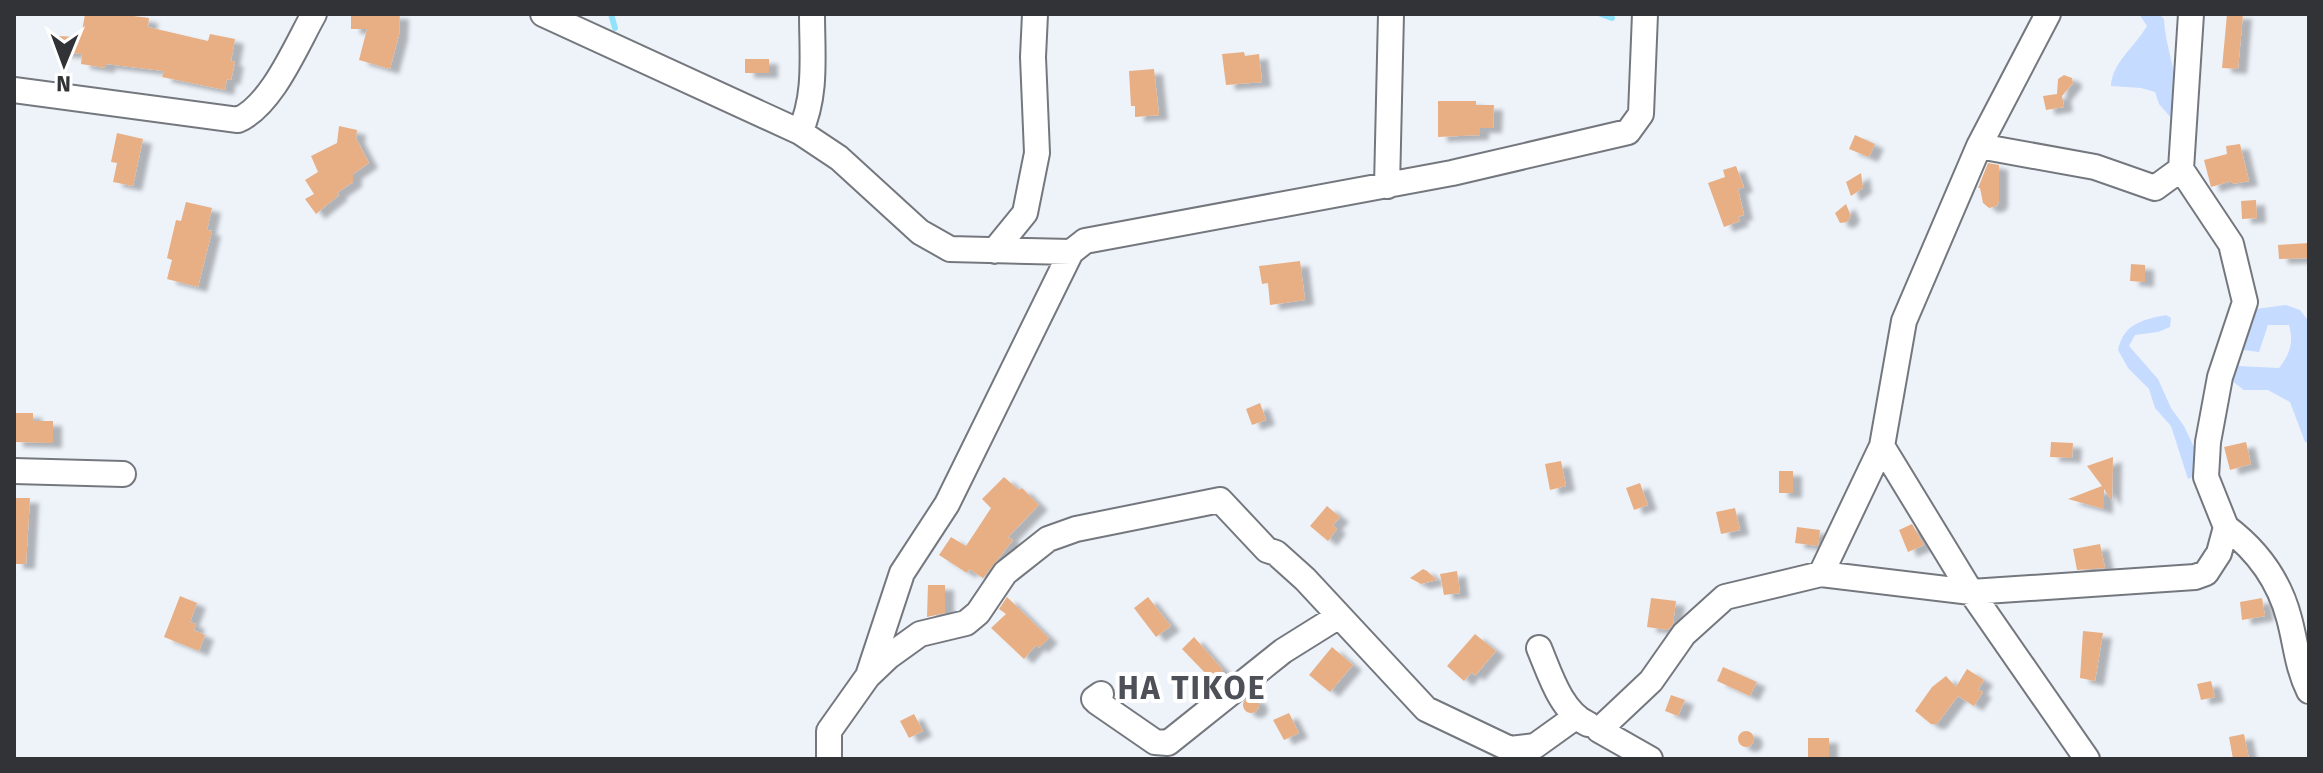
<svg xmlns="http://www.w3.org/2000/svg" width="2323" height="773" viewBox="0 0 2323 773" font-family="'Fira Sans',sans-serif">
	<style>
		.green { fill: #c5dbff }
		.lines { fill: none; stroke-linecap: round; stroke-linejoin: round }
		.stream { stroke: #91e2fd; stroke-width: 6 }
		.building { fill: #e8af85; filter: url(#shadow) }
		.minor-casing { stroke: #74787e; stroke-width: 28 }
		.minor { stroke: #fff; stroke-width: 24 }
		.labels { text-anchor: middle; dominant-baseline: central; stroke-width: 8; stroke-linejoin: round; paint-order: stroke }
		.district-label { font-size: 32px; font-weight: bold; letter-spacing: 2px; fill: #4d5056; stroke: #fff }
	</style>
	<defs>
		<filter id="shadow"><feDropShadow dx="9" dy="5" stdDeviation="2" flood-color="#0004"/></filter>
	</defs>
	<rect width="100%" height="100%" fill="#eef3fa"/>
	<path class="green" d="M 2139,14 L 2159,14 L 2164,19 C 2165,53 2185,85 2172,119 L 2159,104 L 2155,92 L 2141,88 L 2111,86 C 2112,62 2135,47 2147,26 Z
		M 2286,305 L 2300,310 L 2307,319 L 2309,443 L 2305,442 L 2290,402 L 2268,390 L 2244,390 L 2228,378 L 2238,366 L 2279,368 C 2290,354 2294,342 2289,325 L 2268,325 L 2259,352 L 2236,349 L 2255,309 Z
		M 2166,315 L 2171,318 L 2170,327 L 2158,332 L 2135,335 L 2129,346 L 2158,379 L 2171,408 L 2184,426 L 2194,447 L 2199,474 L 2188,479 L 2171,426 L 2155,408 L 2149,389 L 2128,368 L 2118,350 C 2124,324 2141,320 2166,315 Z"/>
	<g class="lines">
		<path class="stream" d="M 611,14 L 615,28
			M 1601,14 L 1612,18"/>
	</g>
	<path class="building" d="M 85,14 L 118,14 L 149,18 L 148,27 L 208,41 L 210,34 L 235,39 L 231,61 L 235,62 L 231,80 L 227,79 L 225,90 L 162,77 L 164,71 L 106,64 L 106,68 L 81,64 L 82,54 L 57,52 L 59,36 L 77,37 L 78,31 L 82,31 Z
		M 351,14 L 400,14 L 399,35 L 390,69 L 359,60 L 367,29 L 351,29 Z
		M 2227,14 L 2243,14 L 2238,69 L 2222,68 Z
		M 1244,52 L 1245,56 L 1259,54 L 1262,82 L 1226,85 L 1222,54 Z
		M 745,59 L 769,59 L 769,73 L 745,73 Z
		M 1154,69 L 1159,115 L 1135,117 L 1135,106 L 1131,106 L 1129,71 Z
		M 2064,75 L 2072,78 L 2073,83 L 2062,96 L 2064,107 L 2046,110 L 2043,96 L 2057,94 L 2058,79 Z
		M 1438,101 L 1476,101 L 1476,105 L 1494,105 L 1493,128 L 1480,128 L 1480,135 L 1438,137 Z
		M 339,126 L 357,130 L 356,138 L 369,163 L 353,174 L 353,182 L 337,193 L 339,195 L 316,214 L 305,199 L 314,194 L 305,180 L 318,172 L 311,156 L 337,143 Z
		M 117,133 L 143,139 L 133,186 L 113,182 L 117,163 L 111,162 Z
		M 1855,135 L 1875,144 L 1869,157 L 1849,149 Z
		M 2240,144 L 2249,181 L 2232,184 L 2232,181 L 2211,187 L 2204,160 L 2227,154 L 2226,146 Z
		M 1988,163 L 1999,165 L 1999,201 L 1997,206 L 1989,208 L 1983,203 L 1980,188 L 1978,188 Z
		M 1736,166 L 1744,187 L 1738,189 L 1744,215 L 1738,217 L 1740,221 L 1724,227 L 1708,183 L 1725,177 L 1723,170 Z
		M 1861,173 L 1863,188 L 1851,196 L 1846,182 Z
		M 2256,200 L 2257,218 L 2242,219 L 2241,201 Z
		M 186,202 L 212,208 L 207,230 L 212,231 L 198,287 L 167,279 L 172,260 L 167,258 L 176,220 L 181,221 Z
		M 1846,204 L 1851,216 L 1847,222 L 1840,223 L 1835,213 Z
		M 2309,243 L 2309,258 L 2279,259 L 2278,245 Z
		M 1300,261 L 1305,300 L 1270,305 L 1268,283 L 1262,284 L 1259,266 Z
		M 2131,264 L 2145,265 L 2145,282 L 2130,281 Z
		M 1260,403 L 1266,420 L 1252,425 L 1246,409 Z
		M 14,413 L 33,413 L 33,421 L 53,421 L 53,443 L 14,442 Z
		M 2051,442 L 2073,443 L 2072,458 L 2050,457 Z
		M 2246,442 L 2251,464 L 2230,470 L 2224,447 Z
		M 2113,457 L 2112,501 L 2104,489 L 2104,509 L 2068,499 L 2102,486 L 2087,466 Z
		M 1561,461 L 1566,486 L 1550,490 L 1545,464 Z
		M 1779,471 L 1793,471 L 1793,493 L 1779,493 Z
		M 1004,477 L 1019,490 L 1022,488 L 1039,505 L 1008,537 L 1013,540 L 983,578 L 969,569 L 967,573 L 939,555 L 951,537 L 966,546 L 991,508 L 982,499 Z
		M 1640,483 L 1648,505 L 1634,510 L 1626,488 Z
		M 14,498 L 30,498 L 26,564 L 14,564 Z
		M 1327,506 L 1340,517 L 1333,525 L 1337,529 L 1328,541 L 1310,526 Z
		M 1735,508 L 1740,530 L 1721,534 L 1716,512 Z
		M 1912,524 L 1924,545 L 1908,552 L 1899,530 Z
		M 1797,527 L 1820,530 L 1818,546 L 1795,543 Z
		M 2100,544 L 2105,568 L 2077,570 L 2073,549 Z
		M 1423,569 L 1427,571 L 1437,580 L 1421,584 L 1410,578 Z
		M 1457,571 L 1460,593 L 1444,595 L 1440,574 Z
		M 928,585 L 945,585 L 945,613 L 927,617 Z
		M 180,596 L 197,603 L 190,622 L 196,624 L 194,630 L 205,635 L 199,651 L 164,637 Z
		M 1007,597 L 1049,638 L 1039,648 L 1036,645 L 1024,659 L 991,628 L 1006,614 L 999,609 Z
		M 1148,597 L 1171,626 L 1156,637 L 1134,608 Z
		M 1651,598 L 1676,601 L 1673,624 L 1668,630 L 1647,627 Z
		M 2262,598 L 2265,616 L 2242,620 L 2240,602 Z
		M 2083,631 L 2103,633 L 2095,681 L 2080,678 Z
		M 1475,634 L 1496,651 L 1475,676 L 1472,672 L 1464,681 L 1447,666 Z
		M 1194,637 L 1223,670 L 1212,680 L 1182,649 Z
		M 1332,647 L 1353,665 L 1330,692 L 1309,675 Z
		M 1723,667 L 1757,682 L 1750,696 L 1717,681 Z
		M 1967,669 L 1984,680 L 1978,690 L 1983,692 L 1974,706 L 1958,696 L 1937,724 L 1931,724 L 1915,711 L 1932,687 L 1946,676 L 1956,687 Z
		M 2211,681 L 2215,697 L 2201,700 L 2197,684 Z
		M 1671,695 L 1685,700 L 1678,716 L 1665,711 Z
		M1243 705a8 8 0 1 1 16 0a8 8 0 1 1-16 0Z
		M 1289,713 L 1299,733 L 1284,740 L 1273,720 Z
		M 914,714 L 923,731 L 909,738 L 900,721 Z
		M1738 739a8 8 0 1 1 16 0a8 8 0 1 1-16 0Z
		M 2244,734 L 2249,759 L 2233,759 L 2229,737 Z
		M 1808,738 L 1829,738 L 1829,757 L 1808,757 Z"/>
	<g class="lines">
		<defs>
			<path id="minor" d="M 543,14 L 800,132 L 839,158 L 920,232 L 950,249 L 1071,252 L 1085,241 L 1452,173 L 1628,132 L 1641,114 L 1645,14
				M 2048,14 L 1979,146 L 1904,321 L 1882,446 L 1971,592 L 2087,759
				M 14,90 L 238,120 C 272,105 296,46 314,14
				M 800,132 C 817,95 812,54 812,14
				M 1979,146 L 2095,167 L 2155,188 L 2181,169
				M 1387,186 L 1391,14
				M 994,251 L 1025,213 L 1037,153 L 1033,57 L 1035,14
				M 14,471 L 123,474
				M 2226,527 C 2258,551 2279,580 2289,618 C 2296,643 2297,667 2309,691
				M 1821,574 L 1882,446
				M 1539,648 C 1550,674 1561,712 1588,724
				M 868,676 L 888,657 L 920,634 L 966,623 L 978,613 L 1005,573 L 1048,539 L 1076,529 L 1220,500 L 1267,550 L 1276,553 L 1305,579 L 1426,709 L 1510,749 L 1535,746 L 1574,718
				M 1101,694 L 1094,699 L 1097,702 L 1155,742 L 1168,743 L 1283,651 L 1339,616
				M 829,759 L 829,731 L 868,676 L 902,573 L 947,504 L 1071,252
				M 1650,759 L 1599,730 L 1651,681 L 1684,634 L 1725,597 L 1821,574 L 1971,592 L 2195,577 L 2206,573 L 2219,553 L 2226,527 L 2206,477 L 2208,442 L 2220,377 L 2245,302 L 2231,244 L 2181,169 L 2191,14"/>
		</defs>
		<use href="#minor" class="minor-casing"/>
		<use href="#minor" class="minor"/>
	</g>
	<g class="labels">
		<g class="district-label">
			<text x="1192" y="688">HA TIKOE</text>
		</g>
	</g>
	<rect width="2323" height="773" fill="none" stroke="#323336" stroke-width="32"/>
	<g transform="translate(64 64) rotate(181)" stroke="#ffffff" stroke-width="6" paint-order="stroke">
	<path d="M0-6L14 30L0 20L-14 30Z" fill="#323336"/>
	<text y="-12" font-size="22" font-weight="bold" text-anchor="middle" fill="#323336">N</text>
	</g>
</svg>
